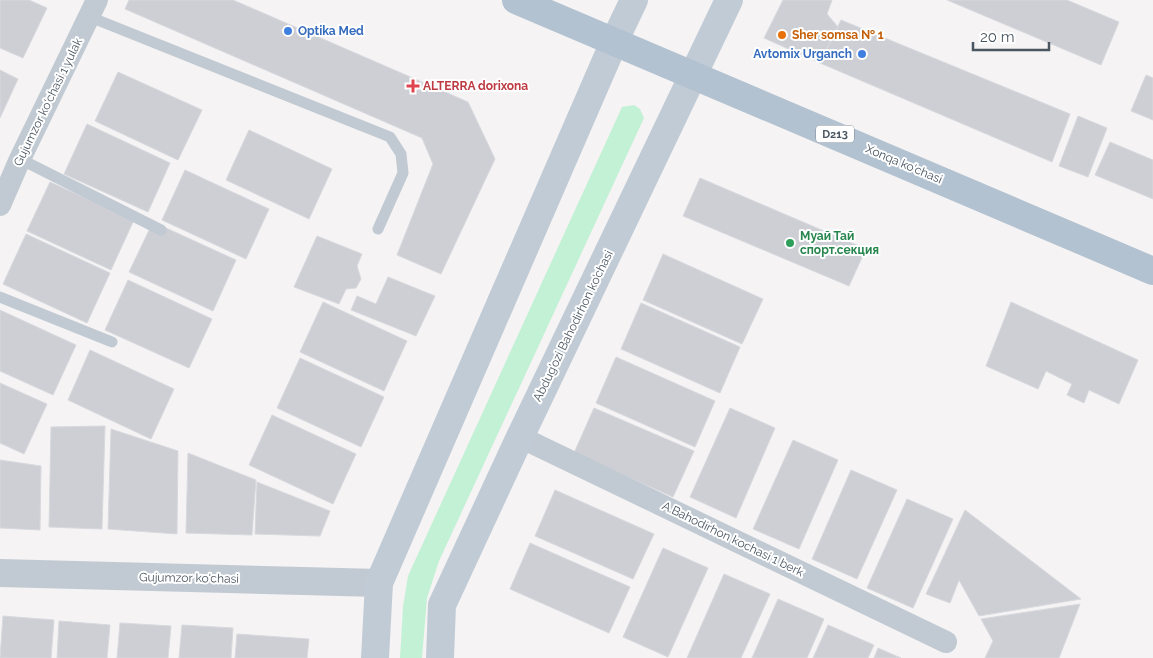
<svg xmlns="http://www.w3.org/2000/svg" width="1153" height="658" viewBox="0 0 1153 658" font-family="Raleway,sans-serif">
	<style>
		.green { fill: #c3f1d5 }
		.building { fill: #cdcfd5; stroke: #d7d9de }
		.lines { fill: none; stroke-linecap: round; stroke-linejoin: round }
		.service { stroke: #c1cad2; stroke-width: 11 }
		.minor { stroke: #c1cad2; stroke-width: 22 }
		.tertiary { stroke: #c1cad2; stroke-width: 28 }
		.secondary { stroke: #c1cbd6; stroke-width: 28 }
		.primary { stroke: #b3c2d1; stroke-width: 28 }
		.shop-dot { fill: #3f7fe0; stroke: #fff; stroke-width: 2 }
		.food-dot { fill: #e8710a; stroke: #fff; stroke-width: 2 }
		.health-dot { fill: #e0444e; stroke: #fff; stroke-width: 2 }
		.leisure-dot { fill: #2e9e5b; stroke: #fff; stroke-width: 2 }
		.labels { text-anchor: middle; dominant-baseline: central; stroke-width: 4; stroke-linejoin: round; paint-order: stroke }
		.shield { fill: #fff; stroke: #808990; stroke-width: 1 }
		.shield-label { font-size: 11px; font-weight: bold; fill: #4a5661 }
		.shop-label { font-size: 12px; font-weight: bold; fill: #366cbe; stroke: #fff; text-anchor: start }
		.food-label { font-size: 12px; font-weight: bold; fill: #c56008; stroke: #fff; text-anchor: start }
		.health-label { font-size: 12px; font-weight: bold; fill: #be3a42; stroke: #fff; text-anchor: start }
		.street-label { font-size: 12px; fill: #4a5661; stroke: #fff }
		.leisure-label { font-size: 12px; font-weight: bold; fill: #27864d; stroke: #fff; text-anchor: start }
	</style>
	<rect width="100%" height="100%" fill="#f5f3f3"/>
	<path class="green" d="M 634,105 L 640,109 L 644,118 L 439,561 L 427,598 L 422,658 L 400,658 L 403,607 L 408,576 L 622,107 Z"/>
	<path class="building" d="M 0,0 L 29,0 L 47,8 L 23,58 L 0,48 Z
		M 129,0 L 233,0 L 468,102 L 495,159 L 441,274 L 397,255 L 433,164 L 422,138 L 125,9 Z
		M 783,0 L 832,0 L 827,14 L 838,27 L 820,63 L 764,38 Z
		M 947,0 L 1067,0 L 1119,22 L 1101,65 Z
		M 841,20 L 1070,114 L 1052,162 L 820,63 Z
		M 0,70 L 18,79 L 0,118 Z
		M 118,72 L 202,110 L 178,160 L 95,121 Z
		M 1146,75 L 1153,78 L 1153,120 L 1131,111 Z
		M 1078,116 L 1107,128 L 1088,177 L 1059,166 Z
		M 87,124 L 170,163 L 148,212 L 64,174 Z
		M 249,130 L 332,169 L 309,219 L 226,180 Z
		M 1110,142 L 1153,160 L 1153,199 L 1095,175 Z
		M 185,170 L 269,209 L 246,259 L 162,220 Z
		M 700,178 L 866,249 L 849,286 L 683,216 Z
		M 50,182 L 134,220 L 111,270 L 27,231 Z
		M 153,222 L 236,260 L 213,311 L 129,272 Z
		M 26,234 L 110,273 L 87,323 L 3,284 Z
		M 317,236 L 362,254 L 357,266 L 361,279 L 356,288 L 346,289 L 339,304 L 294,287 Z
		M 663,254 L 763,299 L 742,344 L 643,300 Z
		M 388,277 L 435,296 L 416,336 L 351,310 L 357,296 L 376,304 Z
		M 128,280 L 212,319 L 189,368 L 105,330 Z
		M 323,302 L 407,341 L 384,391 L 300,352 Z
		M 1011,302 L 1138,360 L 1119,404 L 1089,390 L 1084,403 L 1067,395 L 1072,384 L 1046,371 L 1038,389 L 986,366 Z
		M 641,303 L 740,347 L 720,393 L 621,349 Z
		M 0,310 L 76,345 L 53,395 L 0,371 Z
		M 90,350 L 174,389 L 151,439 L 68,400 Z
		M 616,357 L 715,401 L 695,447 L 596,403 Z
		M 300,358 L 384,397 L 361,447 L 277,408 Z
		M 0,383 L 47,404 L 24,454 L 0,443 Z
		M 594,408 L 694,451 L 673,497 L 574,453 Z
		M 730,408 L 775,428 L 736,518 L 690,497 Z
		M 272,415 L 356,454 L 333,504 L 249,465 Z
		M 105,426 L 102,529 L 49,527 L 51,427 Z
		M 111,429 L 178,451 L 177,534 L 108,529 Z
		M 793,440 L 838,460 L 799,549 L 753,529 Z
		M 188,453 L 256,480 L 252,535 L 186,533 Z
		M 0,460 L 41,466 L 40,530 L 0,528 Z
		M 851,470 L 897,490 L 857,579 L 812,559 Z
		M 257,482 L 330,511 L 320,536 L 255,534 Z
		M 555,490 L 654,534 L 633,579 L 535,536 Z
		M 907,499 L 953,519 L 913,608 L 867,588 Z
		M 965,510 L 1081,599 L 979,616 L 959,580 L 950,603 L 926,594 Z
		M 530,543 L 630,587 L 609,633 L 510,589 Z
		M 663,548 L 708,568 L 668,657 L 623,637 Z
		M 724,574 L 770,594 L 741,658 L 687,658 Z
		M 778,599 L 824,619 L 807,658 L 752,658 Z
		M 1080,604 L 1059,658 L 985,658 L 993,641 L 981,619 Z
		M 3,616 L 54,620 L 51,658 L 0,658 Z
		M 59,621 L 110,625 L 107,658 L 57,658 Z
		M 120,623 L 171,626 L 168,658 L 117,658 Z
		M 182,625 L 233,628 L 231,658 L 179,658 Z
		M 828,625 L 874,645 L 868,658 L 813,658 Z
		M 237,634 L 309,639 L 307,658 L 235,658 Z
		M 878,648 L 901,658 L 874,658 Z"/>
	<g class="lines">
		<path class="service" d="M 90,17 L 390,137 L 401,154 L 403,173 L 378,229
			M 20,159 L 161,230
			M 0,297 L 112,342"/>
		<path class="minor" d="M 0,205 L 20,159 L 97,0
			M 520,437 L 946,642"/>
		<path class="tertiary" d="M 0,573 L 379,583"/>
		<path class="secondary" d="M 375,658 L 379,583 L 614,42 L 634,0
			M 440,658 L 442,605 L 520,437 L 729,0"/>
		<path class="primary" d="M 516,0 C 729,89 941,180 1153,271"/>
	</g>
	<g class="shop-dot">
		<circle cx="288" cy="31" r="5"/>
		<circle cx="862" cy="54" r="5"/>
	</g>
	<circle class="food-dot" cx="782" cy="35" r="5"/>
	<path class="health-dot" d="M410.5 78.5h5v5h5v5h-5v5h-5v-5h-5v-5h5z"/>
	<circle class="leisure-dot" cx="790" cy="243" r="5"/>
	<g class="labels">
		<rect class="shield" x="816" y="125.5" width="38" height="17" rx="4"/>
		<g class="shield-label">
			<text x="835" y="134">D213</text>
		</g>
		<g class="shop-label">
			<text x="298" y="31">Optika Med</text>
			<text x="852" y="54" text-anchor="end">Avtomix Urganch</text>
		</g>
		<g class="food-label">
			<text x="792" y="35">Sher somsa № 1</text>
		</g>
		<g class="health-label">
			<text x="423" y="86">ALTERRA dorixona</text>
		</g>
		<g class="street-label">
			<text transform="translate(48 102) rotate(-64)">Gujumzor ko'chasi 1 yulak</text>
			<text transform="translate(904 164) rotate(23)">Xonqa ko'chasi</text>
			<text transform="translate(573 326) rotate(-64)">Abdug’ozi Bahodirhon ko’chasi</text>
			<text transform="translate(733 539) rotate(26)">A.Bahodirhon kochasi 1 berk</text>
			<text transform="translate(189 578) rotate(1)">Gujumzor ko'chasi</text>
		</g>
		<g class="leisure-label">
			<text x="800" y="236">Муай Тай<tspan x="800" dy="14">спорт.секция</tspan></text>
		</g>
	</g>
	<path d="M973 42v8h76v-8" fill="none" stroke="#4a5661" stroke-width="2.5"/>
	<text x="980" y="42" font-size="15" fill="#4a5661" stroke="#ffffff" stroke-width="4" paint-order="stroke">20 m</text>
</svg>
